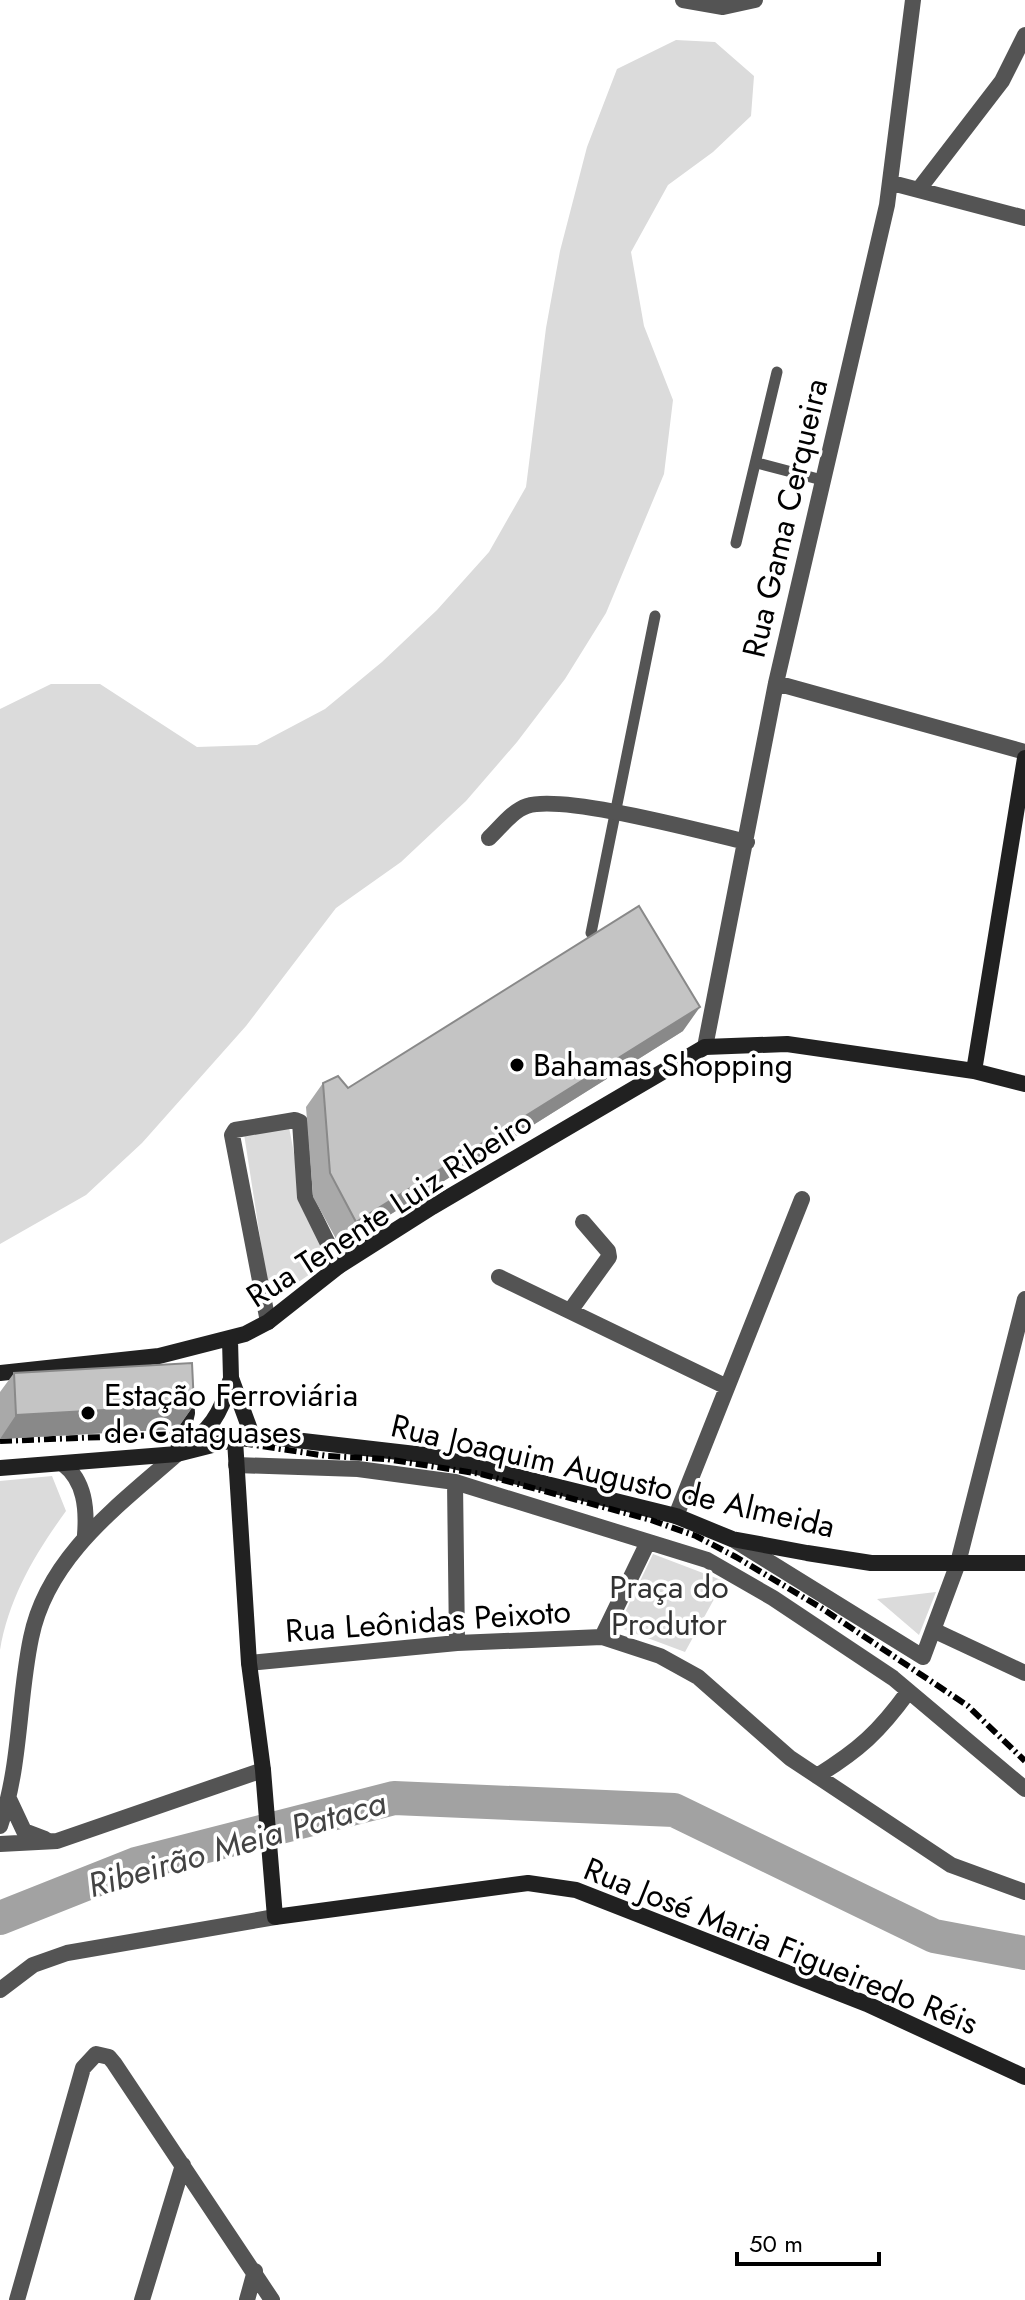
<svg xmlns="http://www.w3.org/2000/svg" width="1025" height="2300" viewBox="0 0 1025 2300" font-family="Jost,sans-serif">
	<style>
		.green { fill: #dbdbdb }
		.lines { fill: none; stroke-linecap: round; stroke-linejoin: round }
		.river { stroke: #a2a2a2; stroke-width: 34 }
		.lane { stroke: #545454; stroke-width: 11 }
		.street { stroke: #545454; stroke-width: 16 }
		.secondary { stroke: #212121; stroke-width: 16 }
		.rail { stroke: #000; stroke-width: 6; stroke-dasharray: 12 4 2 4; stroke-linecap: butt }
		.wall { fill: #a9a9a9 }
		.shaded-wall { fill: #898989 }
		.building { fill: #c4c4c4; stroke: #898989; stroke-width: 2 }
		.poi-dot { fill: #000; stroke: #fff; stroke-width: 3 }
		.labels { text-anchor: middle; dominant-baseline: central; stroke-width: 7; stroke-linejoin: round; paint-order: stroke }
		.street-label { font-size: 32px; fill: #000; stroke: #fff }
		.poi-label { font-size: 32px; fill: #000; stroke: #fff; text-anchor: start }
		.park-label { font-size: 32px; fill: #323232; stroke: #fff }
		.water-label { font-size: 34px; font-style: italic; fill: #434343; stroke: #fff }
	</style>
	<rect width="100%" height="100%" fill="#fff"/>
	<path class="green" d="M 676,40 L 715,42 L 754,76 L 751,116 L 713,152 L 668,185 L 631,252 L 644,326 L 673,400 L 664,474 L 606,613 L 565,679 L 517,742 L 466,801 L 401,862 L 336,908 L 246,1026 L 142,1143 L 86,1195 L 0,1244 L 0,709 L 51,684 L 100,684 L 197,747 L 257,745 L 325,709 L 382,662 L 437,610 L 489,552 L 526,487 L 546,328 L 560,251 L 587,147 L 617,69 Z
		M 289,1127 L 306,1217 L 332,1259 L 297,1283 L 269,1295 L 244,1134 Z
		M 52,1476 L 66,1511 C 35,1554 9,1597 0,1650 L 0,1481 Z
		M 653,1554 L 724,1581 L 685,1652 L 618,1627 Z
		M 936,1592 L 919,1635 L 877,1599 Z"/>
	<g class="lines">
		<path class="river" d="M 0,1918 L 136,1864 L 394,1798 L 674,1810 L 934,1936 L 1025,1953"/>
		<path class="lane" d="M 757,463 L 822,480
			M 736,543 L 777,372
			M 591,933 L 655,616"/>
		<path class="street" d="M 683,0 L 723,7 L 755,0
			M 892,183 L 1025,218
			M 919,189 L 1002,81 L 1025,35
			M 776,683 L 1025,752
			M 489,838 C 500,828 512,811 527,806 C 564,794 703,832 747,842
			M 705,1047 L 776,683 L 887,205 L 913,0
			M 499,1277 L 727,1387
			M 570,1311 L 609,1257 L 608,1251 L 583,1222
			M 268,1322 L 232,1135 L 235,1130 L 295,1120 L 300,1122 L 305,1197 L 339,1266
			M 63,1464 C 85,1481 87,1509 85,1535
			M 236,1465 L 358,1469 L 455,1482 L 707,1560 L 773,1598 L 893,1678 L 1025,1789
			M 455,1482 L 457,1643
			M 676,1516 L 802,1199
			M 734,1540 L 923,1657 L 958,1563 L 1025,1299
			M 933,1630 L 1025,1673
			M 602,1637 L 648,1542
			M 249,1663 L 457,1643 L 602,1637 L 660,1656 L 698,1677 L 790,1758 L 951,1865 L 1025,1892
			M 817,1776 C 859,1750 879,1732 908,1692
			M 9,1799 L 24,1831 L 45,1839
			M 0,1826 C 21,1766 18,1700 31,1638 C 47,1557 118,1506 177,1454
			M 0,1844 L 57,1841 L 263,1770
			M 0,1990 L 33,1965 L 67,1953 L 275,1917
			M 17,2300 L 83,2068 L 96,2054 L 109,2057 L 114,2063 L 272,2300
			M 142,2300 L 183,2165
			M 247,2300 L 255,2271"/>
		<path class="secondary" d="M 974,1071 L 1025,758
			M 230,1340 L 231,1378 L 252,1435
			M 0,1373 L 159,1356 L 245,1334 L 268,1322 L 339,1266 L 432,1207 L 705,1047 L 787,1044 L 974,1071 L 1025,1084
			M 235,1440 L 249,1663 L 263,1770 L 275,1917 L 528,1883 L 576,1890 L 867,2004 L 1025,2077
			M 181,1451 C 209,1431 221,1415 230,1381
			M 177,1454 L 187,1413 L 186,1397
			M 0,1468 L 177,1454 L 252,1435 L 433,1456 L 676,1516 L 732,1539 L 807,1553 L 871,1563 L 1025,1563"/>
		<path class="rail" d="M 0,1441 L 182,1434 L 327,1456 L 386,1459 L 481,1474 L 651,1520 L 696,1536 L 736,1557 L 823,1609 L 968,1706 L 1025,1761"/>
	</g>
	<path class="wall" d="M 683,1031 L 340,1246 L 313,1197 L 306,1107 L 323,1083 L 348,1088 Z
		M 14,1373 L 194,1405 L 177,1429 L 0,1439 L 0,1392 Z"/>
	<path class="shaded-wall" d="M 700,1007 L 683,1031 L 340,1246 L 356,1222 Z
		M 194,1405 L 177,1429 L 0,1439 L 16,1415 Z"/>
	<path class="building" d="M 639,906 L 700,1007 L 356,1222 L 330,1173 L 323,1083 L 338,1076 L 348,1088 Z
		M 192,1363 L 194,1405 L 16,1415 L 14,1373 Z"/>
	<g class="poi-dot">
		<circle cx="517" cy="1065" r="8"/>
		<circle cx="88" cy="1413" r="8"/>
	</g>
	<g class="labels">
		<g class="street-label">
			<text transform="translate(785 518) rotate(-77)">Rua Gama Cerqueira</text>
			<text transform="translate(389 1209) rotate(-33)">Rua Tenente Luiz Ribeiro</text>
			<text transform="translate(613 1476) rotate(13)">Rua Joaquim Augusto de Almeida</text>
			<text transform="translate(428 1621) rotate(-4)">Rua Leônidas Peixoto</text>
			<text transform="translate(781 1946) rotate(22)">Rua José Maria Figueiredo Réis</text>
		</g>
		<g class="poi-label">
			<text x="533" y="1065">Bahamas Shopping</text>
			<text x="104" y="1395">Estação Ferroviária<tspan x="104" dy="37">de Cataguases</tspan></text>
		</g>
		<g class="park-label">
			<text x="669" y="1587">Praça do<tspan x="669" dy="37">Produtor</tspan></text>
		</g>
		<g class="water-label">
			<text transform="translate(237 1844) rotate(-16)">Ribeirão Meia Pataca</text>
		</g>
	</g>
	<path d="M737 2252v12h142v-12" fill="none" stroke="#000000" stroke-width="4"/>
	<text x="749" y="2252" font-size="24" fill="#000000" stroke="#ffffff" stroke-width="6" paint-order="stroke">50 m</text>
</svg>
